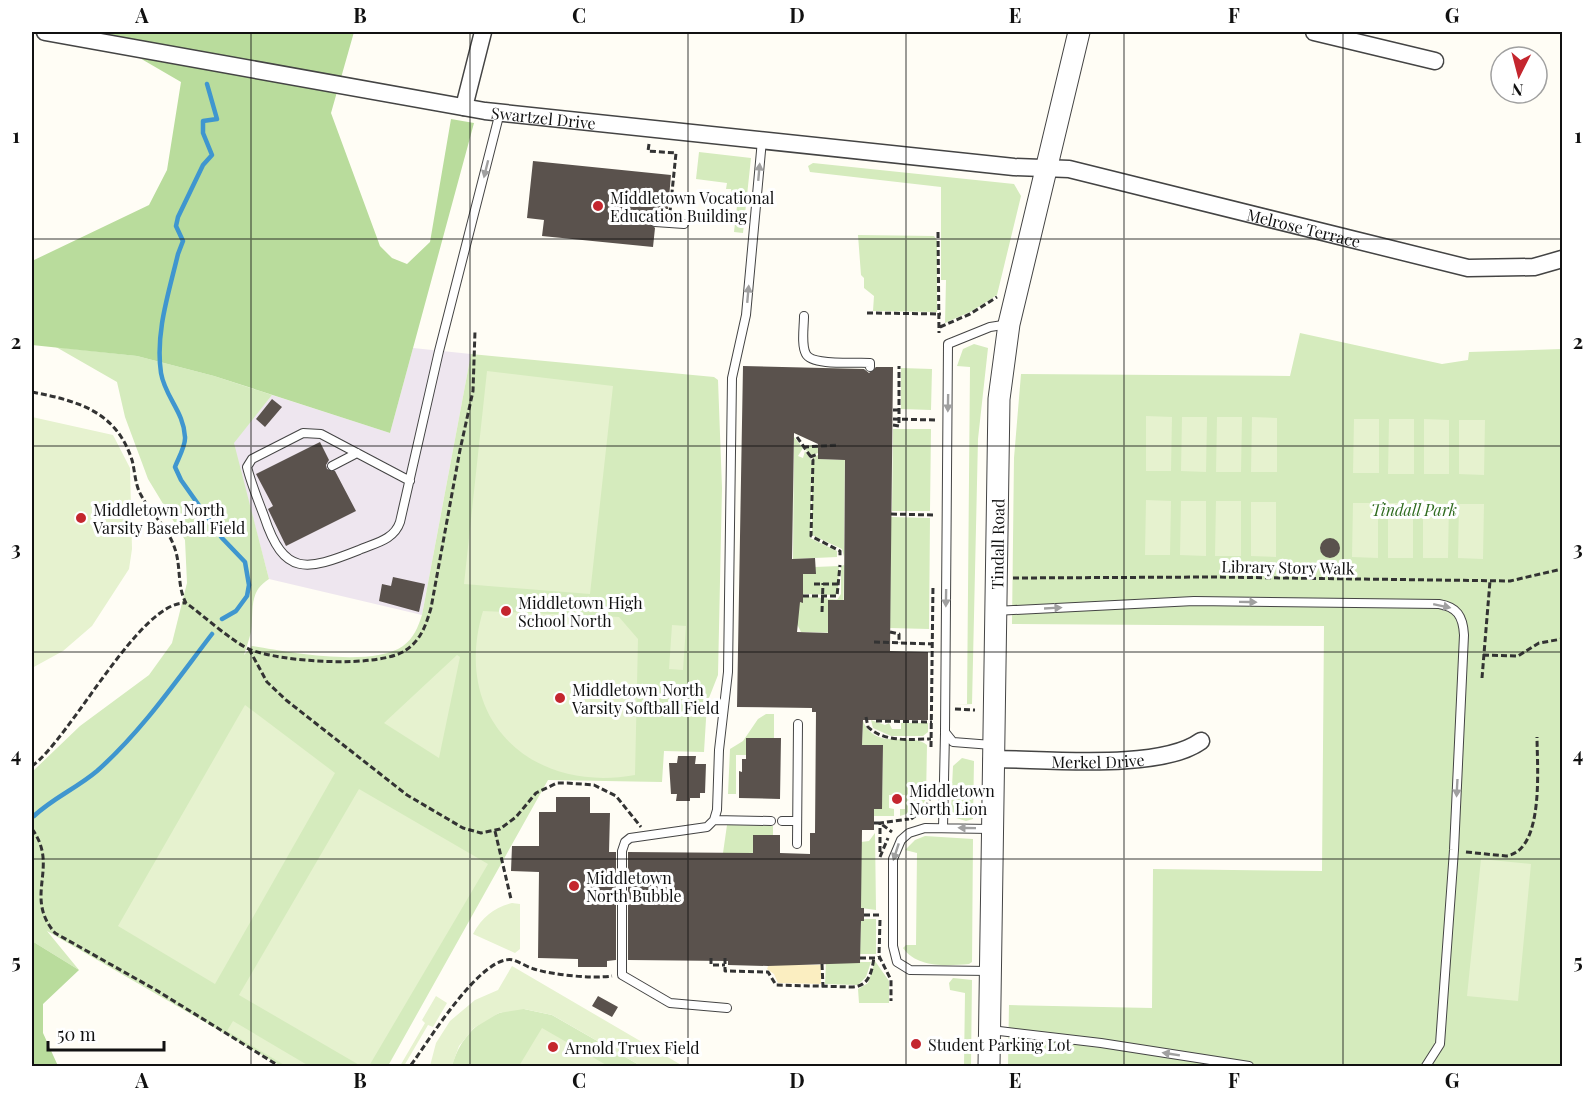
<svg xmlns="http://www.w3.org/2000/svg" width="1594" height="1098" viewBox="0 0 1594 1098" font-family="'Playfair Display',serif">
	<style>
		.industrial { fill: #eee6ef }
		.green { fill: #d5ebbd }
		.forest { fill: #b9dc9c }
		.sand { fill: #fbeec1 }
		.pitch { fill: #e6f2cf }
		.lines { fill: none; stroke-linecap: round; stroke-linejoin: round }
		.stream { stroke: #3f96cf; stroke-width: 4.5 }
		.building { fill: #5a524d; fill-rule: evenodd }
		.service-casing { stroke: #444; stroke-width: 10 }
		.minor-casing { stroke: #444; stroke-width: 19 }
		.tertiary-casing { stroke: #444; stroke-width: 23 }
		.path { stroke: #333; stroke-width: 3; stroke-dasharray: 6 3; stroke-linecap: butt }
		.service { stroke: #fff; stroke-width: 8 }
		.minor { stroke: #fff; stroke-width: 16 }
		.tertiary { stroke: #fff; stroke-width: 21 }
		.oneway { fill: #a0a0a0 }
		.grid { fill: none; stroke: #111; stroke-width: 1.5; stroke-opacity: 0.55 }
		.poi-dot { fill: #c4262e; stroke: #fff; stroke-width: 2 }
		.labels { text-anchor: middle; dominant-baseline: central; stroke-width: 6; stroke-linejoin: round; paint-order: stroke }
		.street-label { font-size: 16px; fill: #111; stroke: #fff }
		.poi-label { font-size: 16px; fill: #111; stroke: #fff; text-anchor: start }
		.park-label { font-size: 16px; font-style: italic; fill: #2f6b1f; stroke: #fff }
		.neatline { fill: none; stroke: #111; stroke-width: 2 }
		.grid-label { font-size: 20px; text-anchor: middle; font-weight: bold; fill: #111 }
	</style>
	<rect width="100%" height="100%" fill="#fffdf5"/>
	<path class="industrial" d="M 413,348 L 471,354 L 422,615 L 269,579 L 233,443 L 272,395 L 390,433 Z"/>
	<path class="green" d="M 699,152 L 751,158 L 743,233 L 734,232 L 738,197 L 732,196 L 731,189 L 726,189 L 727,183 L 696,179 Z
		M 813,163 L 1014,184 L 1021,196 L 997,295 L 972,311 L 945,323 L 946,280 L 941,280 L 941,187 L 810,172 L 808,166 Z
		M 858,235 L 934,236 L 937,240 L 937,312 L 873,311 L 874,296 L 864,288 L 864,278 L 861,275 Z
		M 1300,333 L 1442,364 L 1468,360 L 1469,352 L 1562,349 L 1562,1066 L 1008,1066 L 1009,1005 L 1152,1008 L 1153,869 L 1322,871 L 1324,626 L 1012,624 L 1014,458 L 1021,374 L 1290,376 Z
		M 974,344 L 988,348 L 978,439 L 972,704 L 953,705 L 967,704 L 970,367 L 957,366 L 963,349 Z
		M 56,347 L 137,356 L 214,376 L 272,395 L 234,443 L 269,579 C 248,592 254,610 251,632 C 249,640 246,648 244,655 L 252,646 C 288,652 371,668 403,646 C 414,638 418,627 422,615 L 471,354 L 714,377 L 718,380 L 722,488 L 718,675 L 707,703 L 704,752 L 664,751 L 662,782 L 548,780 L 388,1066 L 281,1066 L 47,931 L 79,970 L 32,941 L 32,772 L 80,726 L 149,675 L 172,643 L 187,583 L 185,540 L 148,479 L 125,417 L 117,382 Z
		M 901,368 L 932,369 L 931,410 L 901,409 Z
		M 893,429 L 931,429 L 930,511 L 892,511 Z
		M 794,437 L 803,448 L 798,456 L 803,458 L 805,451 L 812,461 L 810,538 L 837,551 L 837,557 L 793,559 Z
		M 812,445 L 845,448 L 844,557 L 842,549 L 812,535 L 812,458 L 818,455 L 818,459 L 843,460 L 818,453 L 810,456 L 804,447 Z
		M 891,517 L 930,518 L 929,629 L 890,628 Z
		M 844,565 L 843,633 L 801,632 L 797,624 L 791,568 L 839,566 L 838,593 L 836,595 L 804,594 L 803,596 L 842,600 L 837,600 L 841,594 L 841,566 Z
		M 766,714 L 774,714 L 774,738 L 746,738 L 746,755 L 736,755 L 736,794 L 728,794 L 730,749 L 743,741 L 758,719 Z
		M 871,720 L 885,725 L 889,723 L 892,729 L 901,729 L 901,723 L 928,723 L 928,732 L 923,736 L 891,736 L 873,728 Z
		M 863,721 C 876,752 911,731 927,745 L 926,799 L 919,810 L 900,816 L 900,809 L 905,809 L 905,795 L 889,795 L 889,808 L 894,809 L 894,816 L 874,816 L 861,808 L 882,808 L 883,746 L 862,745 Z
		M 962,758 L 974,761 L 973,819 L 966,821 L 956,818 L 951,810 L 952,791 L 973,791 L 972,787 L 952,787 L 953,766 Z
		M 727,825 L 773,826 L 773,853 L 723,853 Z
		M 875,833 L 876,910 L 861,908 L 861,842 L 869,841 Z
		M 925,836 L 973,839 L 972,962 L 969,964 C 947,966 917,968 903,948 L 906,945 L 916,945 L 917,853 L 905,850 L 915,840 Z
		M 864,919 L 876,919 L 876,954 L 860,954 L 861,921 Z
		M 875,961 L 889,981 L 889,1003 L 859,1003 L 858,989 L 868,983 Z
		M 826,962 L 871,962 L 866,977 L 858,985 L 825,984 Z
		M 953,978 L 972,980 L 971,1066 L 964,1066 L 965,993 L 950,990 L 949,983 Z
		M 524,1009 L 552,1015 L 641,1066 L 452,1066 C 461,1033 488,1009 524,1009 Z"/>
	<path class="forest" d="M 95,32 L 354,32 L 331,113 L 380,246 L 392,258 L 407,264 L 430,242 L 451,119 L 474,123 L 390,433 L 214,376 L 137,356 L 32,345 L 32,261 L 149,205 L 167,170 L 181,82 Z
		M 32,941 L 79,970 L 43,1004 L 43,1033 L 58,1066 L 32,1066 Z"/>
	<path class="sand" d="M 769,964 L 821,965 L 821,984 L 778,983 L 774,974 L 767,969 Z"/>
	<path class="pitch" d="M 487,371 L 613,386 L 590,594 L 464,584 Z
		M 1146,416 L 1172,417 L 1171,471 L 1146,471 Z
		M 32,417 L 113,435 L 130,468 L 132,549 L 129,569 L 92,626 L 63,651 L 32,668 Z
		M 1182,417 L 1207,417 L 1206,472 L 1181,471 Z
		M 1217,417 L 1242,417 L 1241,472 L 1216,472 Z
		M 1252,417 L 1277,418 L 1277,472 L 1251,472 Z
		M 1354,419 L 1379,419 L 1379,473 L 1353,473 Z
		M 1389,419 L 1414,419 L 1414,474 L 1388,474 Z
		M 1424,419 L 1449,420 L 1449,474 L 1424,474 Z
		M 1459,420 L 1485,420 L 1484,475 L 1459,474 Z
		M 1146,500 L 1171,501 L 1170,555 L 1145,555 Z
		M 1181,501 L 1206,501 L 1206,556 L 1180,555 Z
		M 1216,501 L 1241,501 L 1241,556 L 1215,556 Z
		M 1251,502 L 1276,502 L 1276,557 L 1251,556 Z
		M 1353,503 L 1378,503 L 1378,558 L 1352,557 Z
		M 1388,503 L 1413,503 L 1413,558 L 1388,558 Z
		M 1423,503 L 1449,504 L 1448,558 L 1423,558 Z
		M 1459,504 L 1484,504 L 1483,559 L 1458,558 Z
		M 483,611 L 619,617 L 638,639 L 635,775 C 529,794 451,717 483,611 Z
		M 672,625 L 686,626 L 683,670 L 669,669 Z
		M 457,655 L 460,657 L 439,758 L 384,723 Z
		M 245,705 L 335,773 L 215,984 L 118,926 Z
		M 359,789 L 488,864 L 369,1066 L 361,1066 L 239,995 Z
		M 1481,859 L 1531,864 L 1518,1001 L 1467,996 Z
		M 512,903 L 520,904 L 520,949 L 515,953 L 473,934 C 482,917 494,908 512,903 Z
		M 512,966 L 683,1066 L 641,1066 L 552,1015 L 524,1009 L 499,1013 L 474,1028 L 459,1046 L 452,1066 L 430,1066 L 436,1043 L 450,1021 L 475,1000 L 498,990 Z
		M 436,996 L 447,1003 L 433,1027 L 428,1025 L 404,1066 L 400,1066 L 425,1023 L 422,1020 Z
		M 233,1021 L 309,1066 L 286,1066 L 227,1031 Z
		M 542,1028 L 608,1066 L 519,1066 Z"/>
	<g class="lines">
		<path class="stream" d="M 207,84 L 217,119 L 203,121 L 203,133 L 212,155 L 203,165 L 178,217 L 176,226 L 183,241 L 178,254 C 169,292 155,333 161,373 C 165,397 184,412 185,437 C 186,445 178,459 175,467 L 181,480 L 222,538 L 245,562 L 249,585 L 247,596 L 236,611 L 222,619
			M 34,816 C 53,798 77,788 97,771 C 142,731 176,681 212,634"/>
	</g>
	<path class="building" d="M 533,161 L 671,175 L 668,209 L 657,209 L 656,216 L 649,221 L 655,228 L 653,247 L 542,236 L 544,220 L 527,218 Z
		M 743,366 L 864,369 L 869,373 L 876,367 L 893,367 L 890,651 L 928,652 L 928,720 L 863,720 L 862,745 L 883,745 L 882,809 L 874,809 L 874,830 L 862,830 L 861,908 L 864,908 L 864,921 L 861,921 L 860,963 L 768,966 L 728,965 L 728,961 L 628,960 L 628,852 L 753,853 L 753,835 L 780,835 L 780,853 L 810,854 L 810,833 L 815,833 L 816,712 L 812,712 L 812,708 L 737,707 ZM 794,433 L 818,444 L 818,459 L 845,460 L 844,600 L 828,600 L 828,633 L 797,632 L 800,602 L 803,603 L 803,574 L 816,574 L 815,558 L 792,559 Z
		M 272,399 L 282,407 L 265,427 L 256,419 Z
		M 320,442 L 329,460 L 326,465 L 327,469 L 335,471 L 356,511 L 286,546 L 268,509 L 273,506 L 256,474 Z
		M1320 548a10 10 0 1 1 20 0a10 10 0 1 1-20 0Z
		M 393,577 L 425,584 L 419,612 L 379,601 L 382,584 L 391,586 Z
		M 746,738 L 781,738 L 780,799 L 739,798 L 739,771 L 742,772 L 742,759 L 746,759 Z
		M 678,756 L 696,756 L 695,764 L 706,764 L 705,793 L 700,793 L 700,798 L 690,798 L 690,801 L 676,801 L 677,794 L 671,794 L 669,763 L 677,763 Z
		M 556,797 L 590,797 L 590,813 L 610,813 L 609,852 L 616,852 L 616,960 L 607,961 L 607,967 L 578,967 L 578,959 L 538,958 L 539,872 L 511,871 L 512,846 L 539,846 L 539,812 L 556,812 Z
		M 598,996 L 618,1007 L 612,1017 L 592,1006 Z"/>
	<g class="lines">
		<defs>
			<path id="service" d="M 655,222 L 684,224
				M 804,316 C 804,327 801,345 806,354 C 812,366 856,362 870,363 L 870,367
				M 332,466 L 357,453
				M 410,481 L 321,434 L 303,433 L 252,459 L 247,467 C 251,483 258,500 264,516 C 284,577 306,571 359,550 C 375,543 394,540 400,522 L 439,351 L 500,112
				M 995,611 L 1194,601 L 1439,604 C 1457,607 1463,616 1464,635 L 1454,850 L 1440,1044 L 1426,1066
				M 992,745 L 953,742 L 945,732 L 948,344 L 990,327 L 1009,324
				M 714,820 L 771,821
				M 782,821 L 797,821
				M 943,828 L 945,733
				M 797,844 L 798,724
				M 989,971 L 910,970 L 897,962 L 893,946 L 893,859 L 901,840 L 909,833 L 925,828 L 991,829
				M 727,1008 L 670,1003 L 622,975 L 622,851 L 625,842 L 630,838 L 707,827 L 714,820 L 717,810 L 719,750 L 728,672 L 732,378 L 746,315 L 762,140
				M 991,1030 L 1101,1043 L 1249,1066"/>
			<g id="minor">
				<path id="s1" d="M 45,32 L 485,111 L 1014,167 L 1069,169 L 1468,268 L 1534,267 L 1562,259"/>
				<path d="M 1314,32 L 1435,61"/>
				<path d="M 464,107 L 483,32"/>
				<path id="s2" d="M 992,759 C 1046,759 1160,771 1201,741"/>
			</g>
			<g id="tertiary">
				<path id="s3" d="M 989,1066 L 999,399 L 1009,324 L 1079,32"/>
			</g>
		</defs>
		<use href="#service" class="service-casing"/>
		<use href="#minor" class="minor-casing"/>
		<use href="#tertiary" class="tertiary-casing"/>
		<path class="path" d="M 649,144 L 648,151 L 676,153 L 670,212
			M 938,232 L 939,333
			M 867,313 L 941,314
			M 940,327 L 970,314 L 997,297
			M 32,392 C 78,401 116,411 132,460 C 135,471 135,485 141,495 C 151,514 168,527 175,549 C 181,566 177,587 186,603 C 203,615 231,641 249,649 C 279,662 379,669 406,650 C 421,640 426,625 431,608 L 460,450 L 473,391 L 475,331
			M 893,410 L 899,410
			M 893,419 L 935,420
			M 893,425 L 899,426 L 899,366
			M 797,437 L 813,460 L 811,536 L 840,551 L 840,557
			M 803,447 L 839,445
			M 810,457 L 818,454
			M 891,514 L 934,515
			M 1013,578 L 1211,577 L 1510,581 L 1562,569
			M 814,584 L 840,584
			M 803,596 L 837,596 L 840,565
			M 822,612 L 823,583
			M 890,632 L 899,634 L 899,643
			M 874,642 L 932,644
			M 249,649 L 267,682 L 286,700 L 407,795 L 463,828 L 481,833 L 500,829 L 516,817 L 536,793 L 557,783 L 567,783 L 594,785 L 616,796 L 641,827
			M 1483,655 L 1518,656 L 1539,643 L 1562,639
			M 1482,678 L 1490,581
			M 955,709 L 975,710
			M 866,717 L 868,727 C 885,743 911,739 931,739
			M 876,721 L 932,722
			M 931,747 L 933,585
			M 32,766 C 71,738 140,600 186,603
			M 911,819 L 926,808 L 931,795
			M 874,823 L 880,823 L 892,832
			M 32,829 C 60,867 23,896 55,933 L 156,990 L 279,1066
			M 495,831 L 511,899
			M 880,852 L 880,823 L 909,819
			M 1466,852 L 1506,856 C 1545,851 1537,765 1537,737
			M 880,857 L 888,838
			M 864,915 L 880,915
			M 880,920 L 879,956 L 891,980 L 891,1001
			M 711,958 L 711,965 L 725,965
			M 725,958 L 725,971 L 768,972 L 776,985 L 853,987 C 869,986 872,972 874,957
			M 860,958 L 880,958
			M 822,964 L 823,987
			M 411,1065 C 428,1042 482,953 513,960 C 520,962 527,967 534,969 C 554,975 592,979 612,976"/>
		<use href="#service" class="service"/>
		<use href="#minor" class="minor"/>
		<use href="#tertiary" class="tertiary"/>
	</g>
	<defs><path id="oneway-solid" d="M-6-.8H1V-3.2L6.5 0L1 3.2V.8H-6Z" transform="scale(1.5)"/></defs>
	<g class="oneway">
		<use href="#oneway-solid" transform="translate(486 169) rotate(104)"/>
		<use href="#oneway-solid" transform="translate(759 172) rotate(-85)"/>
		<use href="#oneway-solid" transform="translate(748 294) rotate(-85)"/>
		<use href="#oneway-solid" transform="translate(948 403) rotate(91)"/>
		<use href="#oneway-solid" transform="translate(946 598) rotate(91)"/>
		<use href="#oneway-solid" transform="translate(1248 602) rotate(1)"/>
		<use href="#oneway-solid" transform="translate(1442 606) rotate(12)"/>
		<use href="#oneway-solid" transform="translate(1053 608) rotate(-3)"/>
		<use href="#oneway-solid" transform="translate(1457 788) rotate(93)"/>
		<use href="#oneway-solid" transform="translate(967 828) rotate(-179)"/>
		<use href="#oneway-solid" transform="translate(896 852) rotate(108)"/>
		<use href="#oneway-solid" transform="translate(1171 1054) rotate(-171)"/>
	</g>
	<path class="grid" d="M 251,32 L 251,1066M 470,32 L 470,1066M 688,32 L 688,1066M 906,32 L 906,1066M 1124,32 L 1124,1066M 1343,32 L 1343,1066M 32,239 L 1562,239M 32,446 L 1562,446M 32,652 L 1562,652M 32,859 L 1562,859"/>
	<g class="poi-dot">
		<circle cx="598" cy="206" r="6"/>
		<circle cx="81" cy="518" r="6"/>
		<circle cx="506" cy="611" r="6"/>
		<circle cx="560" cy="698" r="6"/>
		<circle cx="897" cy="799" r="6"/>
		<circle cx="574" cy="886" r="6"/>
		<circle cx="916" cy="1044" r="6"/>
		<circle cx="553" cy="1047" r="6"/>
	</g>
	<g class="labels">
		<g class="street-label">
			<text stroke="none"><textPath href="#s1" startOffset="506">Swartzel Drive</textPath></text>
			<text stroke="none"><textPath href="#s1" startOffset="1276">Melrose Terrace</textPath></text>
			<text stroke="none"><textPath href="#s3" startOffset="522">Tindall Road</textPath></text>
			<text transform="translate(1288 567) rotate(1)">Library Story Walk</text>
			<text stroke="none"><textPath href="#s2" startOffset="106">Merkel Drive</textPath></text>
		</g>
		<g class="poi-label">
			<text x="610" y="197">Middletown Vocational<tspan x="610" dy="18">Education Building</tspan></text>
			<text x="93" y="509">Middletown North<tspan x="93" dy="18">Varsity Baseball Field</tspan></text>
			<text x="518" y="602">Middletown High<tspan x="518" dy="18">School North</tspan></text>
			<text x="572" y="689">Middletown North<tspan x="572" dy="18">Varsity Softball Field</tspan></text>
			<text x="909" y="790">Middletown<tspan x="909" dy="18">North Lion</tspan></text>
			<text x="586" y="877">Middletown<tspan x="586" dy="18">North Bubble</tspan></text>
			<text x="928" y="1044">Student Parking Lot</text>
			<text x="565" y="1047">Arnold Truex Field</text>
		</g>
		<g class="park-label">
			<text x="1414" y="509">Tindall Park</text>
		</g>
	</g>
	<rect width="1594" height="1098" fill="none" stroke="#ffffff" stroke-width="66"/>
	<g transform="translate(1519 75) rotate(186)"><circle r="28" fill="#ffffff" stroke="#a0a0a0" stroke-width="1.5"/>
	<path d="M0-4.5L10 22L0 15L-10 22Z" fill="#c4262e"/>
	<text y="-9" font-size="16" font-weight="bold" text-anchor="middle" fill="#111111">N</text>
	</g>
	<path d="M48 1041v9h116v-9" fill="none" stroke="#111111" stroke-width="3"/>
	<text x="57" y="1041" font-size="18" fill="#111111" stroke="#ffffff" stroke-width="4.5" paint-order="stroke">50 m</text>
	<rect x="33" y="33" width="1528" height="1032" class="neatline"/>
	<g class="grid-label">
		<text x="142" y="23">A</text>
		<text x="360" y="23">B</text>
		<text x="579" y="23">C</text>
		<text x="797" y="23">D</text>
		<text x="1015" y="23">E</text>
		<text x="1234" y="23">F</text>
		<text x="1452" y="23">G</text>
		<text x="16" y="143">1</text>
		<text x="1578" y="143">1</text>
		<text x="16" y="349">2</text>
		<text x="1578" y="349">2</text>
		<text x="16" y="556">3</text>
		<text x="1578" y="556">3</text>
		<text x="16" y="762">4</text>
		<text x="1578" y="762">4</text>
		<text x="16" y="969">5</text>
		<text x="1578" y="969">5</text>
		<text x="142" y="1088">A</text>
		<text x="360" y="1088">B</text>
		<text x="579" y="1088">C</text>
		<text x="797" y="1088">D</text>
		<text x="1015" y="1088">E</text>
		<text x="1234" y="1088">F</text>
		<text x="1452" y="1088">G</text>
	</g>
</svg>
